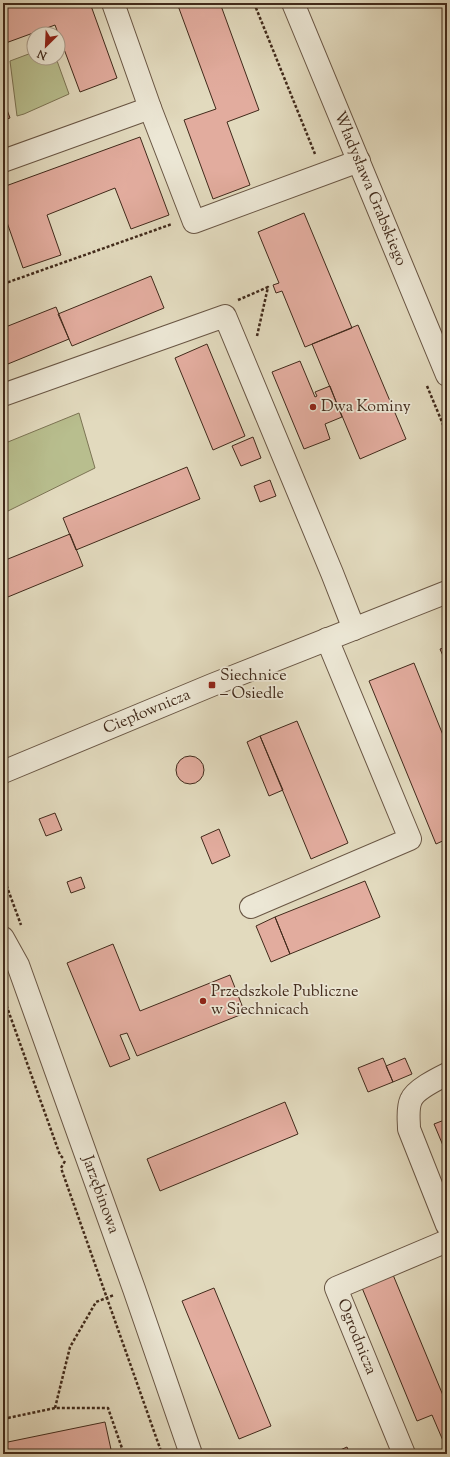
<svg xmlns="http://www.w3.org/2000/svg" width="450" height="1457" viewBox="0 0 450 1457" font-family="'Sorts Mill Goudy',serif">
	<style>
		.green { fill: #b8be8e; stroke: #7c7454 }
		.building { fill: #e2ac9e; stroke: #412a1b }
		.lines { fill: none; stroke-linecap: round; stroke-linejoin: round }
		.minor-casing { stroke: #695644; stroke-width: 24 }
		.path { stroke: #412a1b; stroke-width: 2.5; stroke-dasharray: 3 2; stroke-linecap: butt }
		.minor { stroke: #ece7d5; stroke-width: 22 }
		.poi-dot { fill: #8f2418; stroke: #ece7d5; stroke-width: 1.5 }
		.labels { text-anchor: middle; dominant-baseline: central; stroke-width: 3.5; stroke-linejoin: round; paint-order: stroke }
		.street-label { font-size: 16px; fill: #412a1b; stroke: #ece7d5 }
		.poi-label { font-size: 16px; fill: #412a1b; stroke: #ece7d5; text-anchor: start }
	</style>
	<rect width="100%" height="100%" fill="#e2dabe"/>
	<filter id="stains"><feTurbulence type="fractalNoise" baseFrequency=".005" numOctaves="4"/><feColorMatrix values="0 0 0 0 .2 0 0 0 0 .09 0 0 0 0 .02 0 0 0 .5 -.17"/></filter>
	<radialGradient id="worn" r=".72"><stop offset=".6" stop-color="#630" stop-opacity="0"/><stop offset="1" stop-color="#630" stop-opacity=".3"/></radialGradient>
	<path class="green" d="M 34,52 L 34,58 L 56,58 L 69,94 L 24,114 L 17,116 L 10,61 Z
		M 79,413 L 95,468 L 6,512 L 3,506 L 3,444 Z"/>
	<path class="building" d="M 3,3 L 90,3 L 117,78 L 80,92 L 55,25 L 3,44 Z
		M 177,3 L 220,3 L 259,110 L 227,122 L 250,185 L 213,199 L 184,120 L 216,109 Z
		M 3,99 L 10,118 L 3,120 Z
		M 140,137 L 169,215 L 131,229 L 115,188 L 47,215 L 61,255 L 23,268 L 3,211 L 3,187 Z
		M 304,213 L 352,328 L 305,347 L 282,291 L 276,293 L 273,285 L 279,283 L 258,232 Z
		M 151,276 L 164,308 L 72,346 L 58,314 Z
		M 56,307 L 69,339 L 3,366 L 3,328 Z
		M 358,325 L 406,439 L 360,459 L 312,344 Z
		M 207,344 L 245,436 L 213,450 L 175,358 Z
		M 300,361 L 315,397 L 317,396 L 315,392 L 330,386 L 342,417 L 325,424 L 330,439 L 304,449 L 272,372 Z
		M 253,437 L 261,458 L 241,466 L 232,446 Z
		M 187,467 L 200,499 L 76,550 L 63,518 Z
		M 270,480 L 276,496 L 260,502 L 254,486 Z
		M 70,534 L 83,566 L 3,599 L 3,561 Z
		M 447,647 L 447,665 L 440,649 Z
		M 414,663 L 447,745 L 447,839 L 436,844 L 369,681 Z
		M 297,721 L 348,843 L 311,859 L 260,736 Z
		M 260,736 L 283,790 L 269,796 L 247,742 Z
		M176 770a14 14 0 1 1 28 0a14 14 0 1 1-28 0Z
		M 55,813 L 62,830 L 46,836 L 39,819 Z
		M 219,829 L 230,856 L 212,864 L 201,837 Z
		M 81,877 L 85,888 L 71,893 L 67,882 Z
		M 365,881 L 380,917 L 290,954 L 275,917 Z
		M 275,917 L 290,954 L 271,962 L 256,926 Z
		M 113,944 L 140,1011 L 230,975 L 245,1013 L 137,1056 L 127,1033 L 120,1035 L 130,1059 L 110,1067 L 67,963 Z
		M 383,1058 L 393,1082 L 368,1092 L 358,1068 Z
		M 405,1058 L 412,1074 L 393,1082 L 386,1066 Z
		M 285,1102 L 298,1134 L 160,1191 L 147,1159 Z
		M 447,1119 L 447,1155 L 434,1124 Z
		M 391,1270 L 447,1405 L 447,1450 L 432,1415 L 417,1421 L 360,1283 Z
		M 214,1288 L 271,1426 L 239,1439 L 182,1301 Z
		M 105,1422 L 112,1454 L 3,1454 L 3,1443 Z
		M 347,1447 L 350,1454 L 331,1454 Z"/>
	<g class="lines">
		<defs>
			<g id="minor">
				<path d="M 113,3 L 150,108 L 194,222 L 359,161"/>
				<path id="s1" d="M 293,3 L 447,375"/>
				<path d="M 3,161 L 150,108"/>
				<path d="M 3,395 L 225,316 L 332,573 L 354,629"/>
				<path id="s2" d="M 3,772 L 212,685 L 447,592"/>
				<path d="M 251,907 L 410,839 L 327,639"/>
				<path id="s3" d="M 3,938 L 18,965 L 134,1289 L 191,1454"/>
				<path d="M 447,1074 C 437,1079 415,1090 411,1100 C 407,1109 409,1120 409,1129 L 447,1225"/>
				<path d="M 404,1454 L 336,1288 L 447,1241"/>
			</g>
		</defs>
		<use href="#minor" class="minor-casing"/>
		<path class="path" d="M 254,3 L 315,154
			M 3,284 L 172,224
			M 238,300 L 268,287 L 257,336
			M 427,386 L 447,434
			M 3,876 L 21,925
			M 3,996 L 60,1155 L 63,1158
			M 65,1161 L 61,1168 L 162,1454
			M 55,1408 L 70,1347 L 96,1302 L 114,1295
			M 3,1419 L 55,1408 L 108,1408 L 124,1454"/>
		<use href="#minor" class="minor"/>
	</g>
	<g class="poi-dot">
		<circle cx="313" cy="407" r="4"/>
		<rect x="208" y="681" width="8" height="8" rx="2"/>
		<circle cx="203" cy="1001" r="4"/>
	</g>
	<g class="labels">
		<g class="street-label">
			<text stroke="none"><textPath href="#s1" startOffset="201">Władysława Grabskiego</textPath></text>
			<text stroke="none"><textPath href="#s2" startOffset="156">Ciepłownicza</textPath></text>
			<text stroke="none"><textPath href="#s3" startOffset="275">Jarzębinowa</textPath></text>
			<text transform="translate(356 1337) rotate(68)">Ogrodnicza</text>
		</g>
		<g class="poi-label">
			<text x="321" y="407">Dwa Kominy</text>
			<text x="220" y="676">Siechnice<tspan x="220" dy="18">– Osiedle</tspan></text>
			<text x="211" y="992">Przedszkole Publiczne<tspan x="211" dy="18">w Siechnicach</tspan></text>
		</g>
	</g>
	<rect width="450" height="1457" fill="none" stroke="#e2dabe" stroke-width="16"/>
	<rect x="4" y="4" width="442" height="1449" fill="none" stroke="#412a1b" stroke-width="2"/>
	<rect x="8" y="8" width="434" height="1441" fill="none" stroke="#412a1b"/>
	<g transform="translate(46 46) rotate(204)"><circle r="19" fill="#ece7d5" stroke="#a89b8b"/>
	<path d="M0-3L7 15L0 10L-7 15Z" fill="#8f2418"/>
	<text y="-6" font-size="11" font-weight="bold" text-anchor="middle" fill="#412a1b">N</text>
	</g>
	<rect width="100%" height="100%" filter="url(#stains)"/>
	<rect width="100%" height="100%" fill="url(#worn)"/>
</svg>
